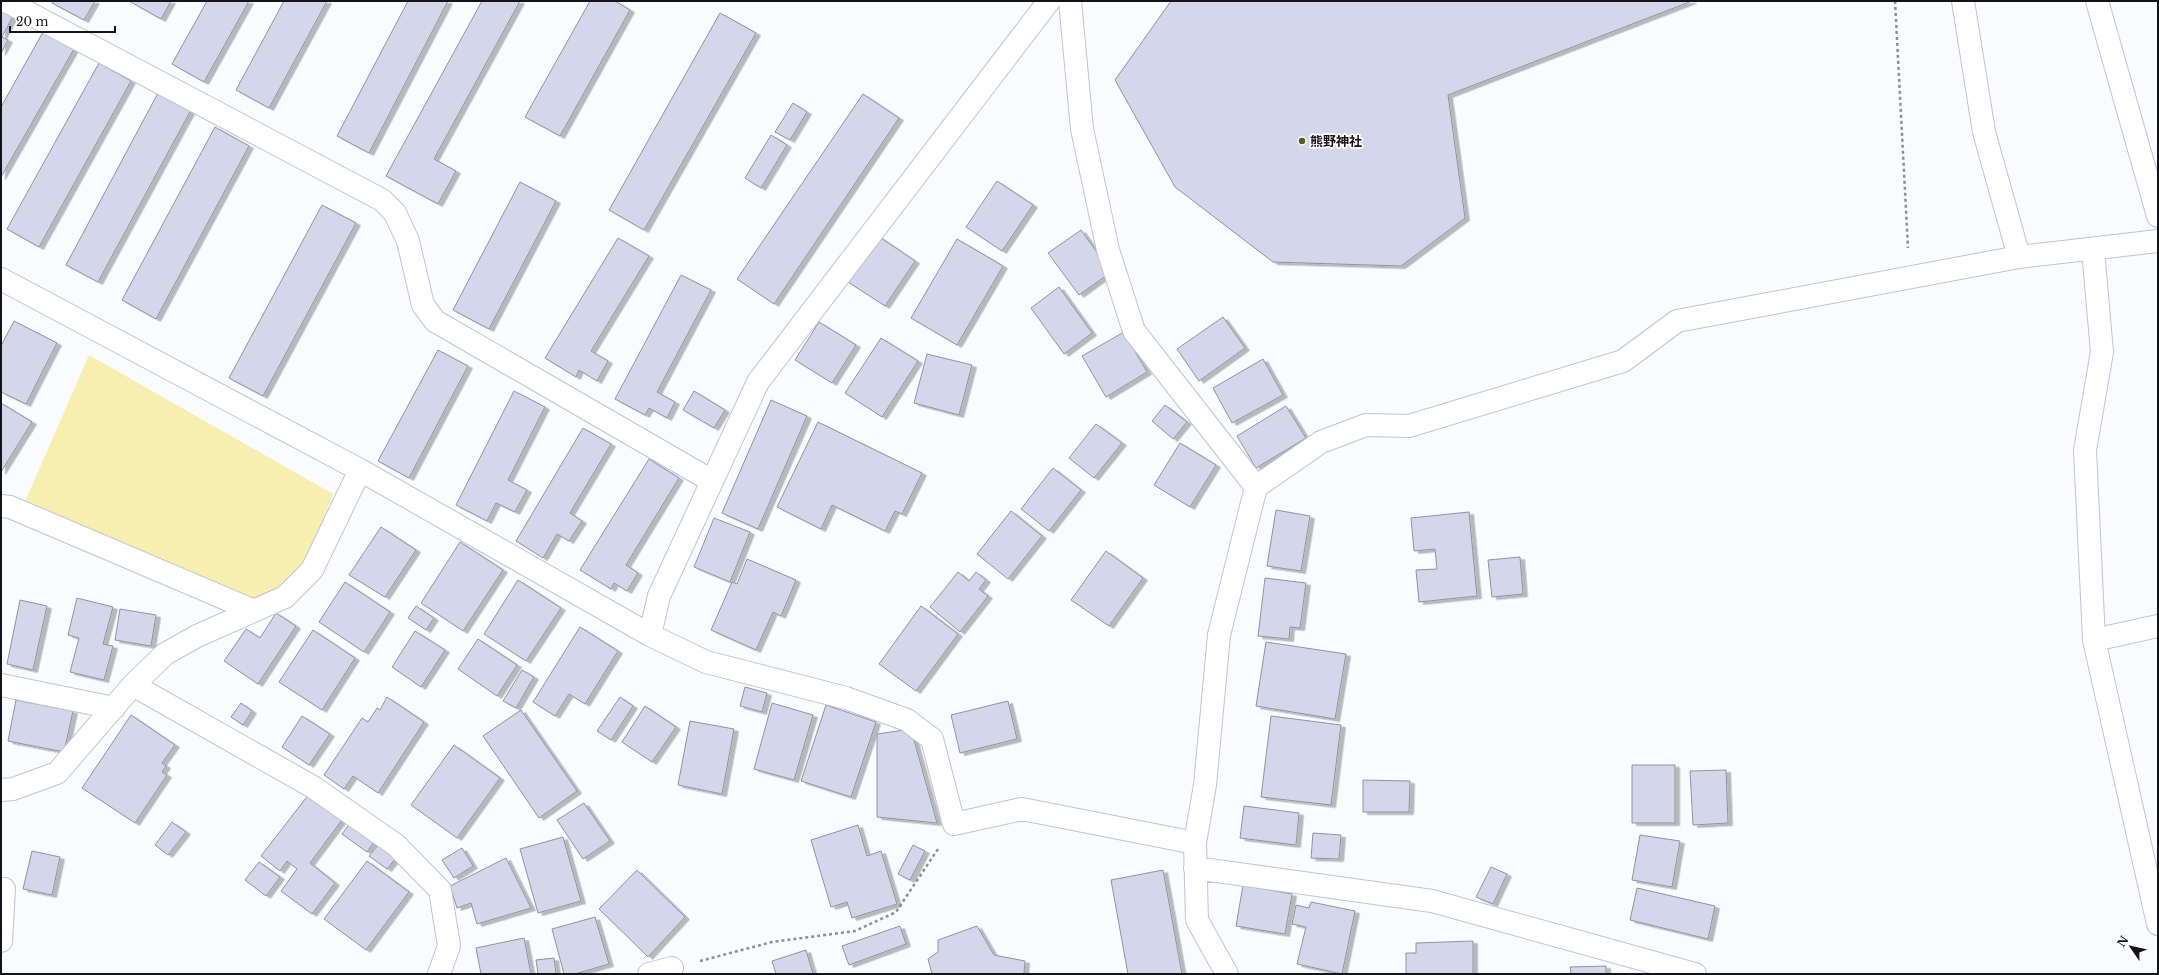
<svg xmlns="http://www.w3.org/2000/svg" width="2159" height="975" viewBox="0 0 2159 975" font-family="'Libre Baskerville','Noto Sans JP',serif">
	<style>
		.green { fill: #f6efb0 }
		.building { fill: #d4d6e9; stroke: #9092a3; filter: url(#shadow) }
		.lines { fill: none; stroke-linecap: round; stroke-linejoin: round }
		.minor-casing { stroke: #c1c3d5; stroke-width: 24 }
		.path { stroke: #8e8e93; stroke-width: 2.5; stroke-dasharray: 3 3; stroke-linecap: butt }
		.minor { stroke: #fff; stroke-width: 22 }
		.poi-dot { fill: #5f5925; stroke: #fff; stroke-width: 1.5 }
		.labels { text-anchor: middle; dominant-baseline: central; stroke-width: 3.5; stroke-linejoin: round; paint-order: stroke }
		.poi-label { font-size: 13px; font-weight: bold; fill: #131319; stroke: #fff; text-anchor: start }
	</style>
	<defs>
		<filter id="shadow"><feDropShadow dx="4.5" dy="2.5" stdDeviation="0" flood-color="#0004"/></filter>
	</defs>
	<rect width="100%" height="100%" fill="#fafbfe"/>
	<path class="green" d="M 89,355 L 333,494 L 306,565 L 253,607 L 20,513 Z"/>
	<path class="building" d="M 1,1 L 17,8 L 2,37 L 8,40 L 1,53 Z
		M 53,1 L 95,1 L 84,20 L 52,3 Z
		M 129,1 L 171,1 L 161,19 Z
		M 207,1 L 249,1 L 204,82 L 172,64 Z
		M 284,1 L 327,1 L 269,108 L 236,90 Z
		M 408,1 L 448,1 L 369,153 L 337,136 Z
		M 482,1 L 520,1 L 434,159 L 456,171 L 438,204 L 386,176 Z
		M 590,1 L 615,1 L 630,10 L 560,136 L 525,117 Z
		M 1171,1 L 1692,1 L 1448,95 L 1465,218 L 1401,266 L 1273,262 L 1175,187 L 1115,80 Z
		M 720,13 L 756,33 L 644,230 L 609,210 Z
		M 43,32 L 74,49 L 1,177 L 1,107 Z
		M 99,63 L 131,81 L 39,247 L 7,229 Z
		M 158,93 L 191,110 L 98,282 L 66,265 Z
		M 863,94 L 899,118 L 774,304 L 737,279 Z
		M 793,103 L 807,112 L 790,140 L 775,132 Z
		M 215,127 L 249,146 L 156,319 L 122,300 Z
		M 771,135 L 787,145 L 761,188 L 745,178 Z
		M 997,181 L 1033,205 L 1002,251 L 966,227 Z
		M 520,182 L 556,201 L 489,329 L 453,310 Z
		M 322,205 L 356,223 L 263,396 L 229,378 Z
		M 1081,230 L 1111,272 L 1079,295 L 1048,253 Z
		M 878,236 L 915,261 L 885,306 L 848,282 Z
		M 618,238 L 649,256 L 591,351 L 608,361 L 597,381 L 579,370 L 576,377 L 545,358 Z
		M 957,239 L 1003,266 L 957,345 L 911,318 Z
		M 681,275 L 711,290 L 657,392 L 675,402 L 667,418 L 649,408 L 645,415 L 615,399 Z
		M 1059,287 L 1092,333 L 1064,354 L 1031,308 Z
		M 1223,317 L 1245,348 L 1199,381 L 1177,349 Z
		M 14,321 L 57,343 L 26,404 L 1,392 L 1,346 Z
		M 819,322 L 856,345 L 832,383 L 795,360 Z
		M 1124,332 L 1147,372 L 1106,397 L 1082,356 Z
		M 881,338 L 918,361 L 882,417 L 845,393 Z
		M 438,350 L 468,366 L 409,478 L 378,461 Z
		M 927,354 L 972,365 L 959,415 L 914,403 Z
		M 1263,359 L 1283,395 L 1232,423 L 1213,388 Z
		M 514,391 L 545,407 L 508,480 L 527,490 L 515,512 L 496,503 L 487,521 L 456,505 Z
		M 694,391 L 725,410 L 714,428 L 683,410 Z
		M 771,400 L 807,416 L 758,529 L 722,513 Z
		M 1,403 L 32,422 L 1,472 Z
		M 1165,405 L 1187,422 L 1173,439 L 1152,421 Z
		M 1286,406 L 1306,438 L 1256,468 L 1237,436 Z
		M 818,422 L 922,473 L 902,514 L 895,511 L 885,531 L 832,505 L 821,529 L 777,507 Z
		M 1096,424 L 1122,443 L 1094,478 L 1069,458 Z
		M 583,428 L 611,444 L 570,513 L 582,521 L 569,541 L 557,534 L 543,558 L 516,541 Z
		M 1180,443 L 1216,465 L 1190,507 L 1154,485 Z
		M 649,459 L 679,478 L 626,565 L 638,573 L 627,591 L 614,583 L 611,589 L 580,570 Z
		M 1053,468 L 1081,490 L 1049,531 L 1021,509 Z
		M 1276,510 L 1310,516 L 1301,571 L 1267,566 Z
		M 1011,511 L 1042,536 L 1008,579 L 977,554 Z
		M 1469,512 L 1477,596 L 1419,602 L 1416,570 L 1437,569 L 1435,549 L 1414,551 L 1411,518 Z
		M 714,518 L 750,532 L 730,582 L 694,567 Z
		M 381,527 L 416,550 L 385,597 L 349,575 Z
		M 460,542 L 503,570 L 463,631 L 421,603 Z
		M 1106,551 L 1143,578 L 1109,626 L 1071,600 Z
		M 1520,557 L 1523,594 L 1492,597 L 1488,560 Z
		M 747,559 L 796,580 L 781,616 L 773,612 L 756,650 L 711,630 L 732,582 L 737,584 Z
		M 958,572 L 969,581 L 976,572 L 986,580 L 979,589 L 988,596 L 960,632 L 930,607 Z
		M 1265,578 L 1306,583 L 1300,628 L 1290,627 L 1289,639 L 1258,636 Z
		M 518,580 L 561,608 L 526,661 L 484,634 Z
		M 345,582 L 390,612 L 364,652 L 319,622 Z
		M 77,598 L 113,607 L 103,644 L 113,646 L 104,680 L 70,672 L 79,638 L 68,635 Z
		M 20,600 L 47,606 L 33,670 L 7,664 Z
		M 416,606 L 434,618 L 426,630 L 408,618 Z
		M 921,606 L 958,634 L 916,691 L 879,664 Z
		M 120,609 L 156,615 L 151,646 L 115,640 Z
		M 276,613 L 296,626 L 258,684 L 224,661 L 246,629 L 260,638 Z
		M 580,627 L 618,651 L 585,704 L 569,694 L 555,716 L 533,702 Z
		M 313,630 L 355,658 L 322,710 L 279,682 Z
		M 415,631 L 445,650 L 421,687 L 392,667 Z
		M 478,639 L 517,665 L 497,696 L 458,669 Z
		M 1266,642 L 1346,654 L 1335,719 L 1256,706 Z
		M 522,670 L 534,677 L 516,708 L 503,701 Z
		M 745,687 L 767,693 L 762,712 L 740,706 Z
		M 387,697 L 424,722 L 378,793 L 353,776 L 344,789 L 324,775 L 362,718 L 368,722 L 377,708 L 380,710 Z
		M 620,697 L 633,706 L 611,740 L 597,731 Z
		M 16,700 L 73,711 L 64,752 L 8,741 Z
		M 1008,701 L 1017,739 L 960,753 L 951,715 Z
		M 241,703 L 252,711 L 243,725 L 231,717 Z
		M 772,703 L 813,715 L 794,780 L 754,769 Z
		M 826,705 L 876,722 L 851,797 L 801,781 Z
		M 645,706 L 676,727 L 652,762 L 622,742 Z
		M 521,710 L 577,791 L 539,818 L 483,736 Z
		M 131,715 L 175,745 L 162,763 L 166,766 L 162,772 L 167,775 L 135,823 L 82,788 Z
		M 302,716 L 330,734 L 309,765 L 282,747 Z
		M 1271,716 L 1341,725 L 1331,805 L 1261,797 Z
		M 690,721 L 734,729 L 722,794 L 678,785 Z
		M 911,729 L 937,823 L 877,817 L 877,734 Z
		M 454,745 L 500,778 L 457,838 L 411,805 Z
		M 1632,765 L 1675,765 L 1675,823 L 1632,823 Z
		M 1726,770 L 1728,823 L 1693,825 L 1690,771 Z
		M 1363,780 L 1410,781 L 1409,812 L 1363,812 Z
		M 309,794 L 342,820 L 310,863 L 335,883 L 312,914 L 281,891 L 297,869 L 287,861 L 280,871 L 261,856 Z
		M 584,803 L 610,841 L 583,859 L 557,820 Z
		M 1244,806 L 1299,813 L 1296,845 L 1240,838 Z
		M 354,818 L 379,835 L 367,852 L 342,834 Z
		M 172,822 L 186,832 L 168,855 L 155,845 Z
		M 858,825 L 867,856 L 881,851 L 897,904 L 852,918 L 847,902 L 831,907 L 811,840 Z
		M 1313,833 L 1341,835 L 1339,859 L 1311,858 Z
		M 1640,835 L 1680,841 L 1672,887 L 1632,880 Z
		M 563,837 L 581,901 L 538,913 L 520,849 Z
		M 378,845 L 396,858 L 387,869 L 369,856 Z
		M 913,845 L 925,851 L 910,880 L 898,874 Z
		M 462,848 L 473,866 L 454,878 L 442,860 Z
		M 32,851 L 60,857 L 52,895 L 23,889 Z
		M 506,858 L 531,908 L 477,924 L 471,903 L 457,908 L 450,886 Z
		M 367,861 L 409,892 L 366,950 L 324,919 Z
		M 259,862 L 280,877 L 266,896 L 245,880 Z
		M 1491,867 L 1507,874 L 1493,904 L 1476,897 Z
		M 637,870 L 685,917 L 648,957 L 599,909 Z
		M 1163,870 L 1182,974 L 1128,974 L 1111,880 Z
		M 1243,885 L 1292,894 L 1285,934 L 1236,926 Z
		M 1637,888 L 1715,906 L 1708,939 L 1630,920 Z
		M 1311,902 L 1355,911 L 1342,974 L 1297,964 L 1306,927 L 1292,924 L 1296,905 L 1309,908 Z
		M 595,917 L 609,964 L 575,974 L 564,974 L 552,929 Z
		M 900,926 L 906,944 L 849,965 L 842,946 Z
		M 977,926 L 994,955 L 1025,961 L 1024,974 L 932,974 L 928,959 L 938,952 L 938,940 Z
		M 524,938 L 531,974 L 481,974 L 476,948 Z
		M 1473,941 L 1473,974 L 1406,974 L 1406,953 L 1416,953 L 1416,943 Z
		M 806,950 L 813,974 L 776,974 L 772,961 Z
		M 554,958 L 556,974 L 538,974 L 536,960 Z
		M 1606,966 L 1606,974 L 1571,974 L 1570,967 Z"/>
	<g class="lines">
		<defs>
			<path id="minor" d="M 6,1 L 382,200 L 395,213 L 408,241 L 423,305 L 435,321 L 712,481
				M 1070,1 L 1082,129 L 1108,250 L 1134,331 L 1256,487
				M 1963,1 L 1984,132 L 2019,257
				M 2097,1 L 2158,216
				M 2093,250 L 2102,352 L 2085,450 L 2094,640 L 2158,924
				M 1,279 L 360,470 L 650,635 L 706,662 L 846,698 L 907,720 L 932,739 L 954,824 L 1022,809 L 1195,843
				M 1,506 L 10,507 L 252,610
				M 650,635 L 659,596 L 758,382 L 1049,1
				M 2094,640 L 2158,626
				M 1,685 L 114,708
				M 133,685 L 313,787 L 396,845 L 440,890 L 449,946 L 439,974
				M 1,790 L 13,789 L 57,773 L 133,685 L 165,654 L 197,636 L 285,597 L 312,570 L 360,470
				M 1195,868 L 1432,901 L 1695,974
				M 1,941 L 4,889
				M 649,974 L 672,968
				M 1227,974 L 1197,920 L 1195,843 L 1205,785 L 1219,635 L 1256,487 L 1321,442 L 1366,425 L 1409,426 L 1623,361 L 1677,321 L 2019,257 L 2158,241"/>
		</defs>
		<use href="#minor" class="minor-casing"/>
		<path class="path" d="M 1895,1 L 1908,248
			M 700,961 L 772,942 L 855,931 L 896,912 L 938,849"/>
		<use href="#minor" class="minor"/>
	</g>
	<circle class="poi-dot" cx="1302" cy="141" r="4"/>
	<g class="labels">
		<g class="poi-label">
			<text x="1310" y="141">熊野神社</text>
		</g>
	</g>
	<rect width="2159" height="975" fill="none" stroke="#131319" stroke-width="4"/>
	<g transform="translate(2131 947) rotate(304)" stroke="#ffffff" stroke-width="3" paint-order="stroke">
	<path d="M0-3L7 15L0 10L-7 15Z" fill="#131319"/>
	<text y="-6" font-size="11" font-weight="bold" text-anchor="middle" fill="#131319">N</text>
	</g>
	<path d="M10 26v6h105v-6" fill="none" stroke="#131319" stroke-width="2"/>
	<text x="16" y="26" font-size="12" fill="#131319" stroke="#ffffff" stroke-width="3" paint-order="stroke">20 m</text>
</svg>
